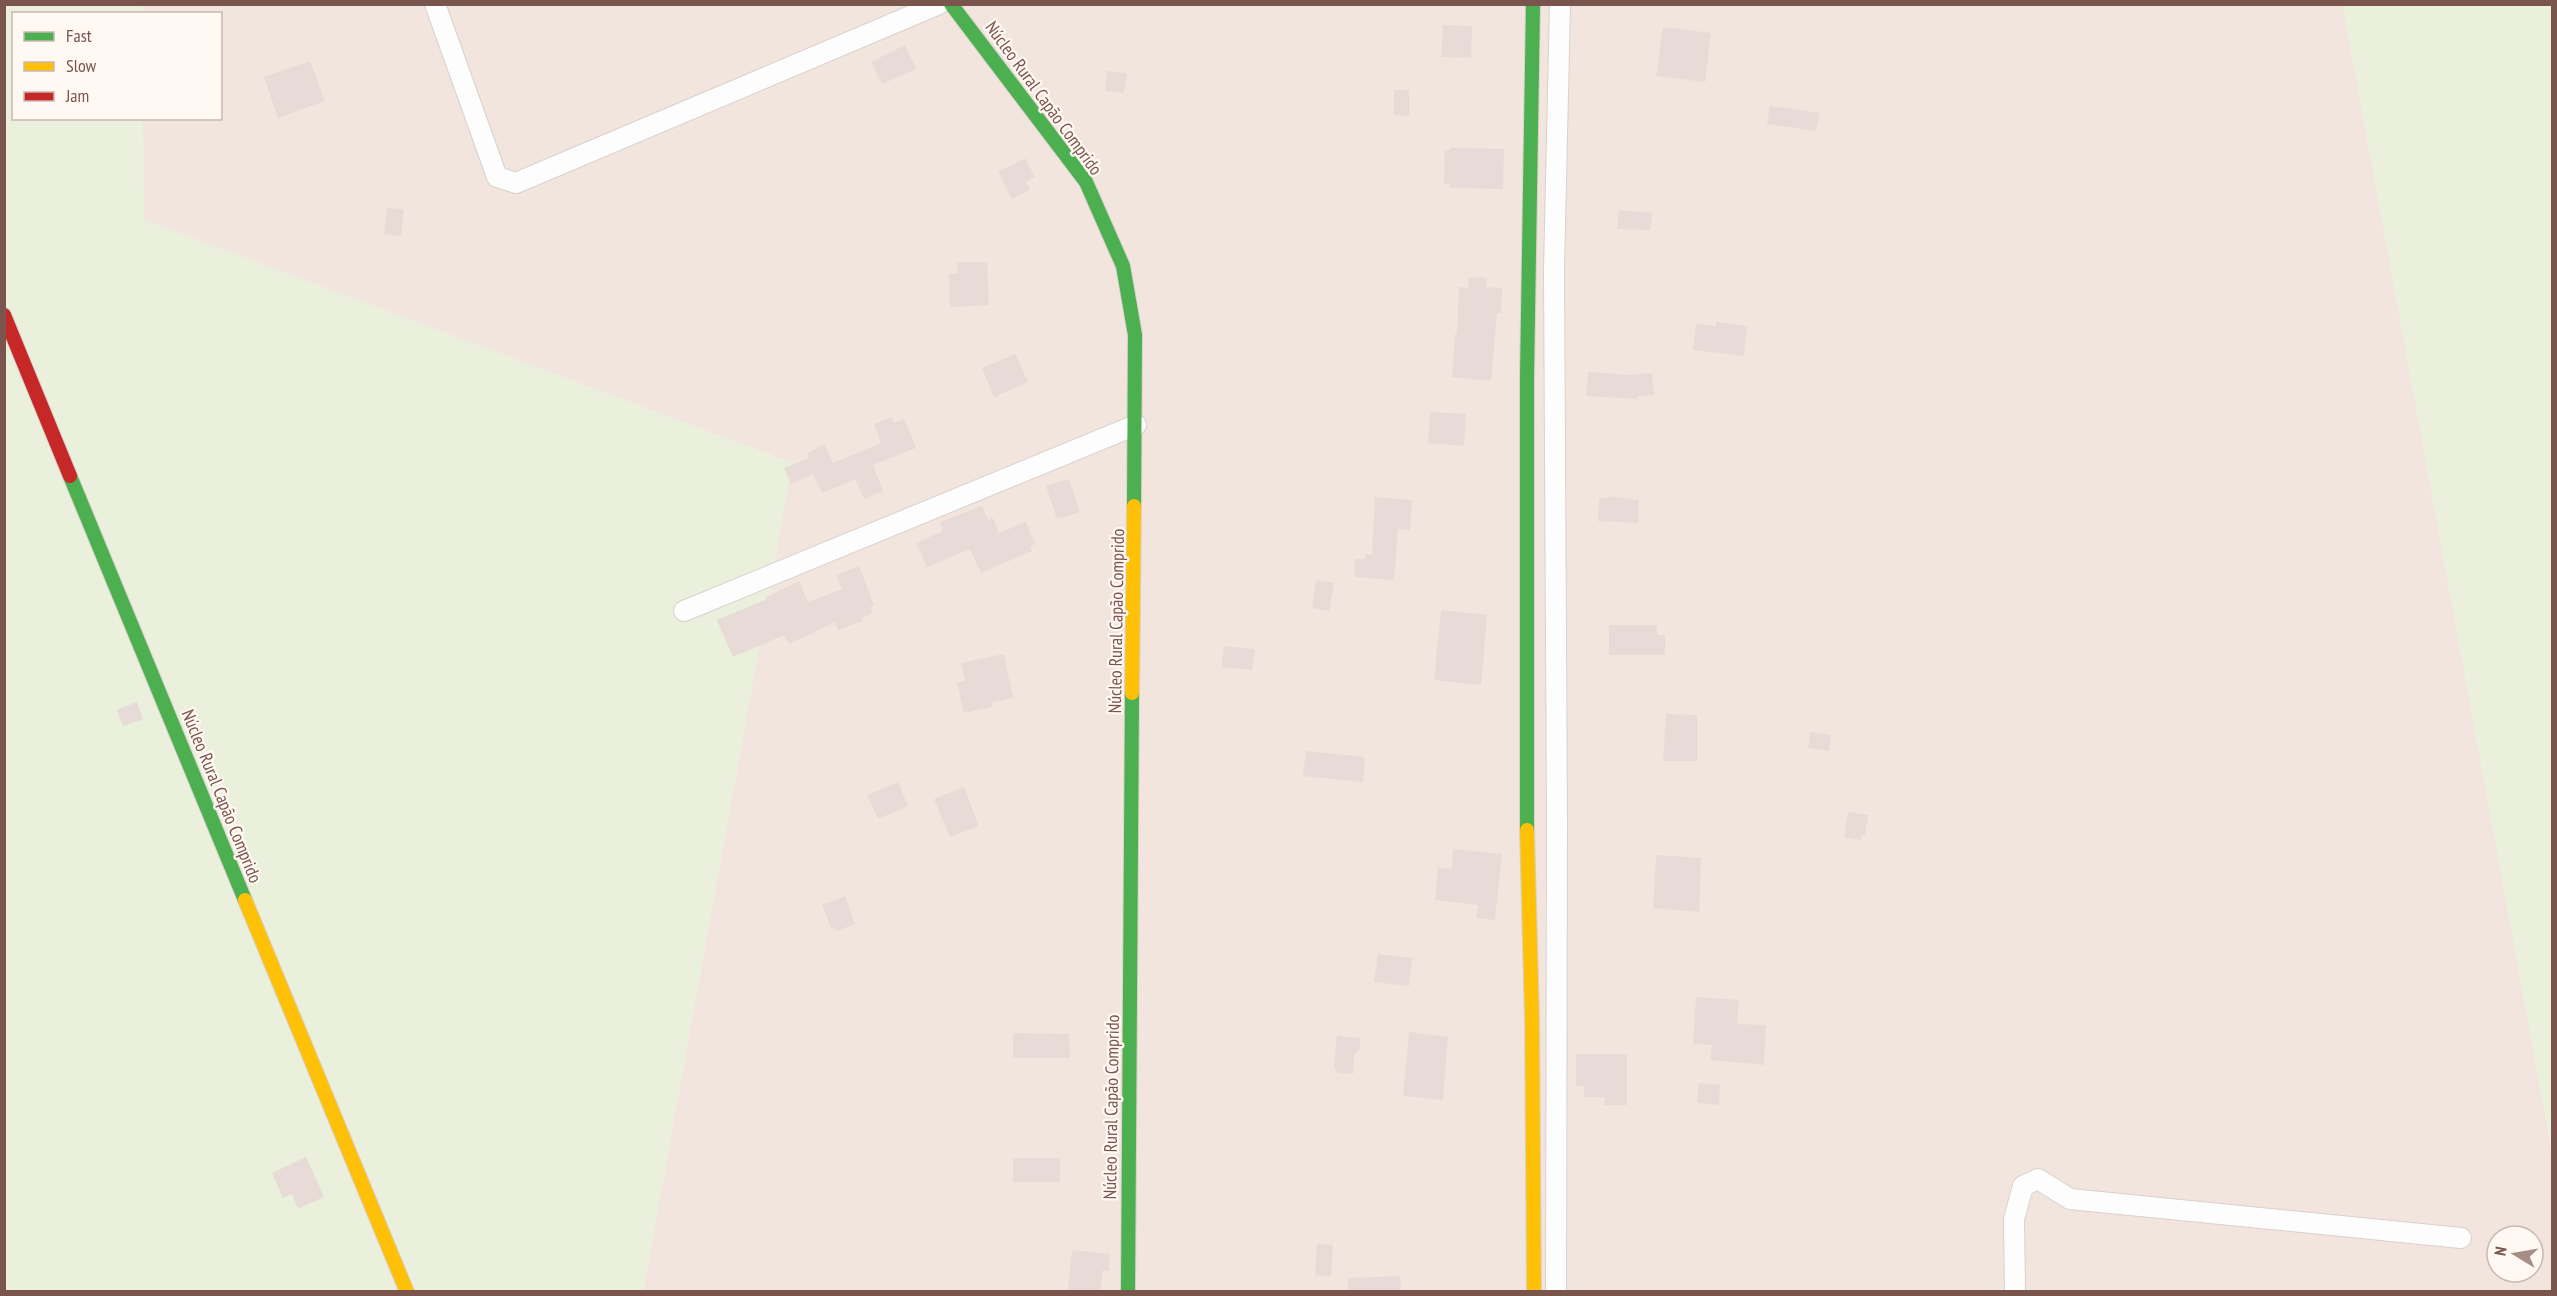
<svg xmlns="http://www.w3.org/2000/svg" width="2557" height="1296" viewBox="0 0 2557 1296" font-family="'PT Sans Narrow',sans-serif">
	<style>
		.residential { fill: #f2e5de; fill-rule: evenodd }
		.green { fill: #eaf0db }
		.building { fill: #e6dbd7 }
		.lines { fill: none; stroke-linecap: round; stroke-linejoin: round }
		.street-casing { stroke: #d9d1ce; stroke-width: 22 }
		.fast-casing { stroke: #d9cfcb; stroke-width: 16 }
		.slow-casing { stroke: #d9cfcb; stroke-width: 16 }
		.jam-casing { stroke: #d9cfcb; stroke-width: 16 }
		.street { stroke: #fefdfd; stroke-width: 20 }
		.fast { stroke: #4caf50; stroke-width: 14 }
		.slow { stroke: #ffc107; stroke-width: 14 }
		.jam { stroke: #c62828; stroke-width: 14 }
		.labels { text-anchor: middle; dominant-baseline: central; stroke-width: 4.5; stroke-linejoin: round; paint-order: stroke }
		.street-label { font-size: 18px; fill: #7a554d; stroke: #fff8f3 }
	</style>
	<rect width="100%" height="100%" fill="#f9f4f0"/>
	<path class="residential" d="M 143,5 L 2343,5 L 2552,1152 L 2552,1291 L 643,1291 L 792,463 L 143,220 L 143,119 L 220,118 L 220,14 L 143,13 ZM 2497,1236 L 2533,1236 L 2533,1272 L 2497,1272 Z"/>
	<path class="green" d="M 5,5 L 143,5 L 143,13 L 14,14 L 14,118 L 143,119 L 144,220 L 792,463 L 643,1291 L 5,1292 Z
		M 2343,5 L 2552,5 L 2552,1152 Z"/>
	<path class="building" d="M 1443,25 L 1472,26 L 1471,58 L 1441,57 Z
		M 1663,27 L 1711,33 L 1705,82 L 1656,76 Z
		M 905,45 L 916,69 L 882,84 L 871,62 Z
		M 310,61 L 325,101 L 278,118 L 264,77 Z
		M 1107,71 L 1127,73 L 1124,93 L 1105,91 Z
		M 1394,90 L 1409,90 L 1409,116 L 1394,115 Z
		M 1770,106 L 1820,113 L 1816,131 L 1767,124 Z
		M 1450,148 L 1504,149 L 1503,189 L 1450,188 L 1450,184 L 1444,184 L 1445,150 L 1450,150 Z
		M 1025,158 L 1035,177 L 1026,182 L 1030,190 L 1012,199 L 998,172 Z
		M 387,208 L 404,209 L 401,236 L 384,234 Z
		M 1619,210 L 1652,213 L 1650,230 L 1617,229 Z
		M 957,262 L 987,262 L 989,305 L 950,307 L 949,274 L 958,273 Z
		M 1469,277 L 1487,278 L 1486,287 L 1502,288 L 1501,313 L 1497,313 L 1491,381 L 1452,377 L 1455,334 L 1457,334 L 1459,287 L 1468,288 Z
		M 1716,322 L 1747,326 L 1744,356 L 1693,350 L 1696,324 L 1716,326 Z
		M 1015,354 L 1028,382 L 994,397 L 982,368 Z
		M 1588,372 L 1629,375 L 1652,373 L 1654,395 L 1638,396 L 1638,399 L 1586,396 Z
		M 1430,412 L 1466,414 L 1464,446 L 1428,443 Z
		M 892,417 L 894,423 L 904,419 L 916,448 L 873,465 L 883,491 L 864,499 L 855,479 L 822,493 L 813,474 L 791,484 L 784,468 L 809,458 L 808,453 L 825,444 L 833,463 L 881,443 L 874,424 Z
		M 1069,479 L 1080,512 L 1057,519 L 1046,486 Z
		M 1608,496 L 1639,500 L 1638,523 L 1598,521 L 1599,498 L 1608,498 Z
		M 1375,497 L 1412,500 L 1410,530 L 1398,529 L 1394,580 L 1354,577 L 1355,559 L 1365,559 L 1366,554 L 1372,555 Z
		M 982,506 L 988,520 L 993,518 L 999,533 L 1026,522 L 1035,544 L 1030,547 L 1032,551 L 981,573 L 970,549 L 927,567 L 916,543 L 943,531 L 940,522 Z
		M 859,566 L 874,605 L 870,607 L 873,613 L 861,618 L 862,621 L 838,630 L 835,622 L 789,644 L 784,635 L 733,657 L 717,620 L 767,599 L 766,597 L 799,581 L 808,602 L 842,589 L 836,575 Z
		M 1316,580 L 1334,583 L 1329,611 L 1312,608 Z
		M 1441,610 L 1487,615 L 1481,685 L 1434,680 Z
		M 1609,625 L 1657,625 L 1657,635 L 1665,635 L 1665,655 L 1609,655 Z
		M 1224,646 L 1255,649 L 1252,670 L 1221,667 Z
		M 1004,654 L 1013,698 L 992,702 L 993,707 L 964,713 L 957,683 L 965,681 L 961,663 Z
		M 137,702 L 143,719 L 123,726 L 117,710 Z
		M 1666,714 L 1697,715 L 1697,761 L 1663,761 Z
		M 1810,732 L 1831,735 L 1829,751 L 1808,748 Z
		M 1306,751 L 1365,757 L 1363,782 L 1303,776 Z
		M 898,782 L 908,806 L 878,819 L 867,795 Z
		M 964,787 L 979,826 L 950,837 L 934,799 Z
		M 1848,812 L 1868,815 L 1865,835 L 1862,834 L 1861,840 L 1844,837 Z
		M 1453,849 L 1502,854 L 1495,920 L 1476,918 L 1478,905 L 1435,900 L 1438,868 L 1452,869 Z
		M 1656,855 L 1701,858 L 1699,912 L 1653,908 Z
		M 845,896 L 855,924 L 837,931 L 835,927 L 831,928 L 822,905 Z
		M 1378,954 L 1412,958 L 1409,986 L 1374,982 Z
		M 1696,997 L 1739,1000 L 1737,1024 L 1766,1025 L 1764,1065 L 1710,1060 L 1712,1045 L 1693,1044 Z
		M 1409,1032 L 1448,1037 L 1443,1100 L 1403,1096 Z
		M 1013,1033 L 1069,1034 L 1070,1058 L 1013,1058 Z
		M 1337,1036 L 1360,1038 L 1360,1049 L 1354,1055 L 1353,1074 L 1338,1073 L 1334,1067 Z
		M 1576,1054 L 1627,1054 L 1627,1105 L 1604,1105 L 1605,1097 L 1584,1097 L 1584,1086 L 1576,1086 Z
		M 1699,1083 L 1720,1085 L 1719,1105 L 1697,1103 Z
		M 306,1157 L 324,1197 L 298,1209 L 292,1194 L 283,1198 L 272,1173 Z
		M 1013,1158 L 1060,1158 L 1060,1182 L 1013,1182 Z
		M 1317,1244 L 1333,1245 L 1331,1277 L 1315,1275 Z
		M 1072,1250 L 1110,1254 L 1109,1271 L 1103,1270 L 1100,1292 L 1068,1292 Z
		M 1400,1276 L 1401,1292 L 1348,1292 L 1348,1278 Z"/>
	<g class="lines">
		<defs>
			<path id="street" d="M 435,4 L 497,177 L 516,183 L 939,4
				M 684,611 L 1136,425
				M 1556,1292 L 1557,821 L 1554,270 L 1560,4
				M 2015,1292 L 2014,1219 L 2023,1186 L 2038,1179 L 2070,1199 L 2461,1238"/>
			<path id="fast" d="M 951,4 L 1086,182 L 1123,266 L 1135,335 L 1134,506
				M 70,476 L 245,900
				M 1527,830 L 1527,377 L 1533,4
				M 1128,1292 L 1132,693"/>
			<path id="slow" d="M 1132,693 L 1134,506
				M 1527,830 L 1532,1019 L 1534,1292
				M 245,900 L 407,1292"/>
			<path id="jam" d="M 4,315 L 70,476"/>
		</defs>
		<use href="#street" class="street-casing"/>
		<use href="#fast" class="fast-casing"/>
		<use href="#slow" class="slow-casing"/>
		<use href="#jam" class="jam-casing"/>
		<use href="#street" class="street"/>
		<use href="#fast" class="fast"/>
		<use href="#slow" class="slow"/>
		<use href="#jam" class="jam"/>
	</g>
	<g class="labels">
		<g class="street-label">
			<text transform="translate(1044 98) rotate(54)">Núcleo Rural Capão Comprido</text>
			<text transform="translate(1116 621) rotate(-89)">Núcleo Rural Capão Comprido</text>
			<text transform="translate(222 796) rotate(68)">Núcleo Rural Capão Comprido</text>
			<text transform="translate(1111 1107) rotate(-89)">Núcleo Rural Capão Comprido</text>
		</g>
	</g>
	<rect width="2557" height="1296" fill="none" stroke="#7a554d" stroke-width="12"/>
	<rect x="12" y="12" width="210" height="108" fill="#fff8f3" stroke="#cab7b1" stroke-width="1.5"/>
	<rect x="24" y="32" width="30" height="9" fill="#4caf50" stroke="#cab7b1" stroke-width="1.5"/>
	<text x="66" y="42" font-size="18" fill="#7a554d">Fast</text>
	<rect x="24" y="62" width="30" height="9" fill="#ffc107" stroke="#cab7b1" stroke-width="1.5"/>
	<text x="66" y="72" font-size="18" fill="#7a554d">Slow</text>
	<rect x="24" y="92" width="30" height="9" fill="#c62828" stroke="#cab7b1" stroke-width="1.5"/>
	<text x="66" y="102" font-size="18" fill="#7a554d">Jam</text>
	<g transform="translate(2515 1254) rotate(281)"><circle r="28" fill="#fff8f3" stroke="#cab7b1" stroke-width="1.5"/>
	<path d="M0-4.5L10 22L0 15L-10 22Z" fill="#a68d86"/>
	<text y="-9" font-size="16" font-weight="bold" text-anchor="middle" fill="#7a554d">N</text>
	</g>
</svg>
